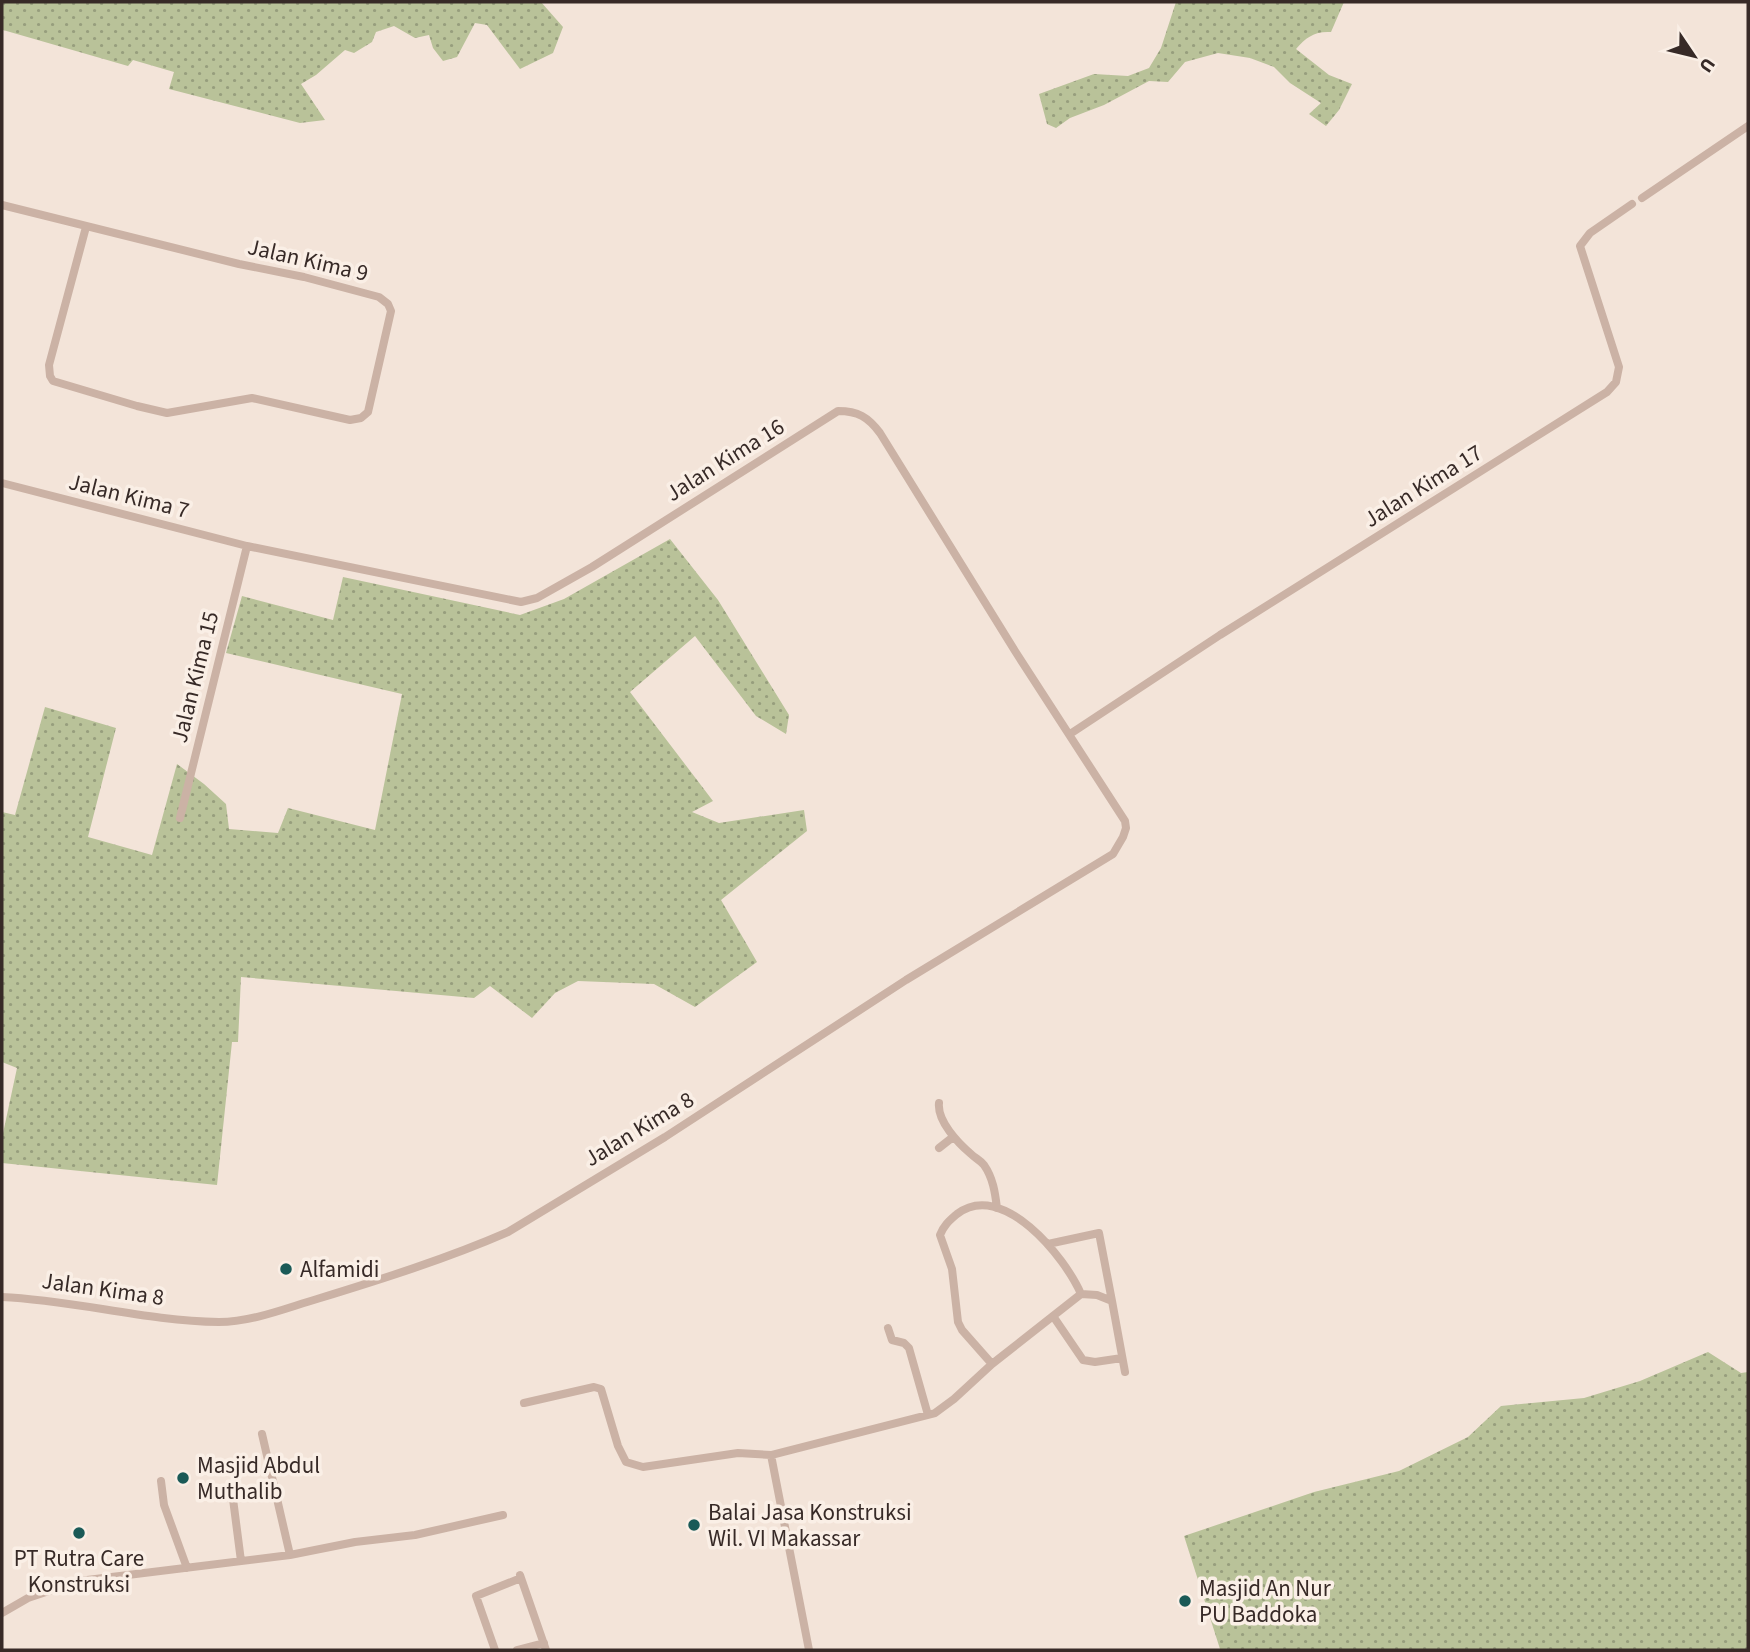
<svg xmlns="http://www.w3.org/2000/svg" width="1750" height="1652" viewBox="0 0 1750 1652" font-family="'Source Sans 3',sans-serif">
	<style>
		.green { fill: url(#green-dots) }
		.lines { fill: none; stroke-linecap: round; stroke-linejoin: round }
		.minor { stroke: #cbb2a5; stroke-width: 8 }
		.poi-dot { fill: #1a5a57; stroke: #faefe6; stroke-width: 2.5 }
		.labels { text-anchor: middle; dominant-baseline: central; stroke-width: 7; stroke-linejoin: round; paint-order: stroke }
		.street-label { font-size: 23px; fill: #372a27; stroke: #faefe6 }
		.poi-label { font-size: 23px; fill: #372a27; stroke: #faefe6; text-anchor: start }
	</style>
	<defs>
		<pattern id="green-dots" width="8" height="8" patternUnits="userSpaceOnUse" patternTransform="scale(1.75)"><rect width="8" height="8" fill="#b9c299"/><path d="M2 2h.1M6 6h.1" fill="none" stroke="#979e7d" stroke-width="1.8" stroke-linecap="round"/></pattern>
	</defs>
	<rect width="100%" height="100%" fill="#f3e4d9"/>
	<path class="green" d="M 3,2 L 541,2 L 563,27 L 553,53 L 520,69 L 487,25 L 475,23 L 457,57 L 443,61 L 433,48 L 429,35 L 415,38 L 394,26 L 376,32 L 372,42 L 354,53 L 345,50 L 316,75 L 301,84 L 325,120 L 300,123 L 169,89 L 174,72 L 133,60 L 128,66 L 3,30 Z
		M 1176,2 L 1344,2 L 1331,32 C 1315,31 1306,37 1296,49 L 1329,75 L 1352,84 L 1339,110 L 1326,126 L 1309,114 L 1321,103 L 1290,83 L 1274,67 L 1250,58 L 1218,53 L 1185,62 L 1168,82 L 1149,81 L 1104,105 L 1070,118 L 1056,128 L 1047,124 L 1039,94 L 1094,74 L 1128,76 L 1149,68 L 1161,48 Z
		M 670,539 L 718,600 L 789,715 L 786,734 L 756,716 L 695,636 L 630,692 L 713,801 L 692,812 L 719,823 L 804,810 L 807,831 L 721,900 L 757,962 L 695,1007 L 654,984 L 578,981 L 555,993 L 532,1018 L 490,986 L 474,998 L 241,977 L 238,1042 L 232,1042 L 217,1185 L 2,1163 L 2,1138 L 17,1068 L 2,1062 L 2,812 L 15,815 L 45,707 L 116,728 L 88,837 L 152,855 L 177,764 L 204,784 L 226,804 L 229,829 L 278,833 L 288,808 L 375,830 L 402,694 L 226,653 L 242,596 L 333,620 L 343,577 L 520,615 L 564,599 Z
		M 1708,1352 L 1741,1373 L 1748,1372 L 1748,1650 L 1220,1649 L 1184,1536 L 1314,1492 L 1399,1471 L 1468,1437 L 1501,1406 L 1584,1398 L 1640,1381 Z"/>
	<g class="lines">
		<path class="minor" d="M 1642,198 L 1748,126
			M 2,205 L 239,264 L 304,277 L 379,297 L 388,304 L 391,311 L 368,412 L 361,418 L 350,420 L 252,398 L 167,413 L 137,406 L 53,381 L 50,376 L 49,365 L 86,227
			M 2,483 L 247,546 L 521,602 L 537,598 L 592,567 L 838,411 C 858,411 868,417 880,433 L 1015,651 L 1125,821 L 1126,828 L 1123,837 L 1113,854 L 906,980 L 665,1137 L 508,1232 C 446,1259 382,1279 317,1299 C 286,1308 252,1322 219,1322 C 146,1321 74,1300 2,1297
			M 1070,734 L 1220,635 L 1607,392 L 1616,382 L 1619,367 L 1580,246 L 1590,233 L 1632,204
			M 180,818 L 247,546
			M 939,1103 C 937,1121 958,1143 971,1154 C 975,1158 980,1160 984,1165 C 993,1178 995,1192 997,1208
			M 939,1148 L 953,1137
			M 1048,1244 L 1099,1233 L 1112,1301
			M 1081,1294 L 1097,1295 L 1112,1301 L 1125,1372
			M 1053,1316 L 1083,1360 L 1095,1362 L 1122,1358
			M 888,1328 L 892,1340 L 904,1343 L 909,1348 L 928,1415
			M 992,1364 L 962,1330 L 958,1322 L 952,1269 L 940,1235 C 944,1225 949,1221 957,1214 C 1002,1179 1065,1257 1081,1294
			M 524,1403 L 594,1387 L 601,1389 L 618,1446 L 626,1462 L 643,1467 L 738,1453 L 771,1455
			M 262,1434 L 290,1555
			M 161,1481 L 164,1505 L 187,1568
			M 233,1499 L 241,1561
			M 520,1575 L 546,1650
			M 2,1613 L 28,1598 L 79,1581 L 290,1555 L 355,1542 L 415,1535 L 503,1515
			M 495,1650 L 476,1596 L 521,1578
			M 517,1650 L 544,1643
			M 809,1650 L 771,1455 L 935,1413 L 954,1399 L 992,1364 L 1081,1294"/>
	</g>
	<g class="poi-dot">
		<circle cx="286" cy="1269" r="7"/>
		<circle cx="183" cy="1478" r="7"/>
		<circle cx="694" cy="1525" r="7"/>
		<circle cx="79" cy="1533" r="7"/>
		<circle cx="1185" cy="1601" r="7"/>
	</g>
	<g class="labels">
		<g class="street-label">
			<text transform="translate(308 260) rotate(13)">Jalan Kima 9</text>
			<text transform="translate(725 460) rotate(-32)">Jalan Kima 16</text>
			<text transform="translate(1423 486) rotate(-32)">Jalan Kima 17</text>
			<text transform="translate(129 496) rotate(14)">Jalan Kima 7</text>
			<text transform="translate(195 677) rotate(-76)">Jalan Kima 15</text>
			<text transform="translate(639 1129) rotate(-31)">Jalan Kima 8</text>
			<text transform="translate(103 1289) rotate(8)">Jalan Kima 8</text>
		</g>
		<g class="poi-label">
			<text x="300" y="1269">Alfamidi</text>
			<text x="197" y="1465">Masjid Abdul<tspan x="197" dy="26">Muthalib</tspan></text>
			<text x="708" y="1512">Balai Jasa Konstruksi<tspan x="708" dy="26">Wil. VI Makassar</tspan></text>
			<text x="79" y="1558" text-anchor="middle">PT Rutra Care<tspan x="79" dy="26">Konstruksi</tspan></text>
			<text x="1199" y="1588">Masjid An Nur<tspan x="1199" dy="26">PU Baddoka</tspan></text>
		</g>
	</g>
	<rect width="1750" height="1652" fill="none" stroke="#372a27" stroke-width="7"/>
	<g transform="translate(1694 56) rotate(125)" stroke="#faefe6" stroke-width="5" paint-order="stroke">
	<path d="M0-5L12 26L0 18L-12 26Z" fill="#372a27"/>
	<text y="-10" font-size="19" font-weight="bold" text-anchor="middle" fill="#372a27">U</text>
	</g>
</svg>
